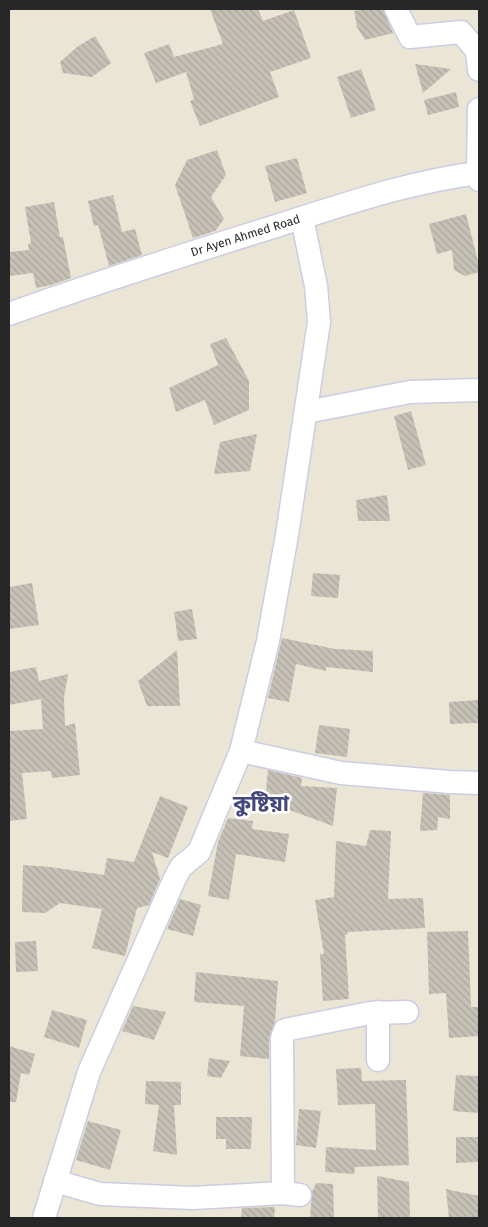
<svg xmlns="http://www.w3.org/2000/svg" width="488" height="1227" viewBox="0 0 488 1227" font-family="'Fira Sans','Noto Sans Bengali',sans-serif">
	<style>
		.building { fill: url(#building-back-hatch) }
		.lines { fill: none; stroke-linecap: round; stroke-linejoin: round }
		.minor-casing { stroke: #cbcde2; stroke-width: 25 }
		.minor { stroke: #fff; stroke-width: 22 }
		.labels { text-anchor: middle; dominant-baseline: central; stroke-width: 5; stroke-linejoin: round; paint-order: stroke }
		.street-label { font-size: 12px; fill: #272727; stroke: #fff }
		.town-label { font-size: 22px; font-weight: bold; fill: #43477b; stroke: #fff }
	</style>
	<defs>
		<pattern id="building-back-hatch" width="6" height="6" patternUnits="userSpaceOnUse" patternTransform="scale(1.25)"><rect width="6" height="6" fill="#c6c1b6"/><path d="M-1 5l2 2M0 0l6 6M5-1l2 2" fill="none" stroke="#aaa69c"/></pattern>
	</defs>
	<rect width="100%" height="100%" fill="#ebe5d6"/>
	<path class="building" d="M 210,9 L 258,9 L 263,21 L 294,10 L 311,58 L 270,72 L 279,97 L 200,126 L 190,101 L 194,99 L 186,72 L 156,83 L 144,53 L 169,44 L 174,57 L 223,44 Z
		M 364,9 L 383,9 L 393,33 L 365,40 L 357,27 L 354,11 Z
		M 95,36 L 111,63 L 92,77 L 63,73 L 60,62 L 77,47 Z
		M 415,64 L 451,69 L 423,93 Z
		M 361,69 L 376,110 L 351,118 L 337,77 Z
		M 456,92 L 459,107 L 428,115 L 424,100 Z
		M 217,150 L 226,175 L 211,197 L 224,219 L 215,231 L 193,238 L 175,185 L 187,160 Z
		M 297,158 L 307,193 L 275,202 L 265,166 Z
		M 113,195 L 122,232 L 135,229 L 142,255 L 109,266 L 98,225 L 94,226 L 88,201 Z
		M 54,202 L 60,237 L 63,237 L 71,278 L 51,285 L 36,288 L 33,273 L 9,276 L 9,252 L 29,250 L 28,244 L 31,243 L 25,207 Z
		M 466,214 L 479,265 L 479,272 L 465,276 L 454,270 L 452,250 L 437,254 L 429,224 Z
		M 226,338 L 249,381 L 249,410 L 214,425 L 205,400 L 176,412 L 169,388 L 218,365 L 210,344 Z
		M 411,411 L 426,465 L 408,470 L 394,416 Z
		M 257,434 L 250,471 L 214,474 L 220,442 Z
		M 387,495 L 390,521 L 358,521 L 356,500 Z
		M 313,573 L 340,575 L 338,598 L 311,596 Z
		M 32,583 L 39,625 L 9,629 L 9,587 Z
		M 192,609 L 197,639 L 178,641 L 174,612 Z
		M 282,638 L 335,649 L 373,651 L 373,672 L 326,667 L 326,671 L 296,664 L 289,702 L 268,698 Z
		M 177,650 L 180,706 L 147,706 L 138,681 Z
		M 36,667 L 39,681 L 68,674 L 64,697 L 65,726 L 75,723 L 80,775 L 52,778 L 51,771 L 22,773 L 27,819 L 9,821 L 9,731 L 43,729 L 41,699 L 9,705 L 9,672 Z
		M 478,700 L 479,723 L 450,724 L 449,702 Z
		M 319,725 L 350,729 L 347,757 L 315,753 Z
		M 268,770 L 302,778 L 301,786 L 337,788 L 333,826 L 265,801 Z
		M 423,793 L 450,795 L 450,819 L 438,817 L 437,830 L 420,831 Z
		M 160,796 L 188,807 L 168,858 L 152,852 L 160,879 L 149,905 L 137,908 L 125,956 L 92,948 L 102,909 L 60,903 L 45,913 L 22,912 L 23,865 L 50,867 L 104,875 L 107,858 L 134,862 Z
		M 228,818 L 253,821 L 252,829 L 289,834 L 285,862 L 236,854 L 229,900 L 208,896 L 218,842 Z
		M 370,830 L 391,831 L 388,899 L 423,898 L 425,928 L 347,932 L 348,934 L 345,935 L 349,999 L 323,1001 L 320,954 L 324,954 L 315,900 L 334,897 L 336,841 L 366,846 Z
		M 180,899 L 201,905 L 193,936 L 167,929 Z
		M 468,931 L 471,1007 L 479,1007 L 479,1036 L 449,1038 L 446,993 L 429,994 L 427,932 Z
		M 36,941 L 38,971 L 16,972 L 15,942 Z
		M 196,972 L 278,981 L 275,1022 L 269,1038 L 269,1059 L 240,1056 L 244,1006 L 194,1002 Z
		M 133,1006 L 166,1012 L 154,1040 L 122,1031 Z
		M 52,1010 L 87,1020 L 79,1048 L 44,1037 Z
		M 9,1046 L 35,1054 L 29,1075 L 21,1073 L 16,1102 L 9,1102 Z
		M 209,1058 L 230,1061 L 221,1078 L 207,1076 Z
		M 361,1068 L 362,1081 L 406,1080 L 409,1165 L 355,1167 L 354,1174 L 325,1172 L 326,1147 L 376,1150 L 375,1104 L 338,1105 L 336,1069 Z
		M 456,1075 L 479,1076 L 479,1113 L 453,1111 Z
		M 146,1081 L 181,1082 L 181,1105 L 174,1105 L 177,1155 L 153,1151 L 159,1105 L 145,1104 Z
		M 299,1109 L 321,1111 L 316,1148 L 296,1145 Z
		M 216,1117 L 252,1117 L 251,1149 L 226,1149 L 226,1139 L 216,1139 Z
		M 88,1121 L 121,1130 L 110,1170 L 76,1160 Z
		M 456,1137 L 479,1137 L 479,1162 L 456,1163 Z
		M 377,1176 L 409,1182 L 410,1218 L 378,1218 Z
		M 316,1183 L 333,1184 L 334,1218 L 310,1218 L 312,1192 Z
		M 446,1189 L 479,1196 L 479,1218 L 449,1218 Z
		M 275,1207 L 274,1218 L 241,1218 L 242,1208 Z"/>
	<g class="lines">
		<defs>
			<g id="minor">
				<path d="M 396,9 L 410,37 L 461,32 L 477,51 L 479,70"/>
				<path d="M 478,173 L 479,109"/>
				<path id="s1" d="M 9,314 C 97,282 187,254 276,226 C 343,205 408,182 478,173 L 479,180"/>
				<path d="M 306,412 L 410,392 L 479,390"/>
				<path d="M 241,751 L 341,773 L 450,782 L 479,783"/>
				<path d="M 378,1060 L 378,1012"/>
				<path d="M 55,1181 L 100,1194 L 193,1198 L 283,1193 L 300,1195"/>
				<path d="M 283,1193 L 282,1038 L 285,1030 L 370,1013 L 407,1012"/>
				<path d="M 44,1218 L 89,1072 L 175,878 L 181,867 L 199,852 L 241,751 L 268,641 L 287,535 L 319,322 L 316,286 L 302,218"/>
			</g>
		</defs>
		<use href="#minor" class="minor-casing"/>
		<use href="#minor" class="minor"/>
	</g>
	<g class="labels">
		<g class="street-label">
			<text stroke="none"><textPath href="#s1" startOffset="249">Dr Ayen Ahmed Road</textPath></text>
		</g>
		<g class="town-label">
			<text x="261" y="803">কুষ্টিয়া</text>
		</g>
	</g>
	<rect width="488" height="1227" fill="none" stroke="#272727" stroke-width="20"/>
</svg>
